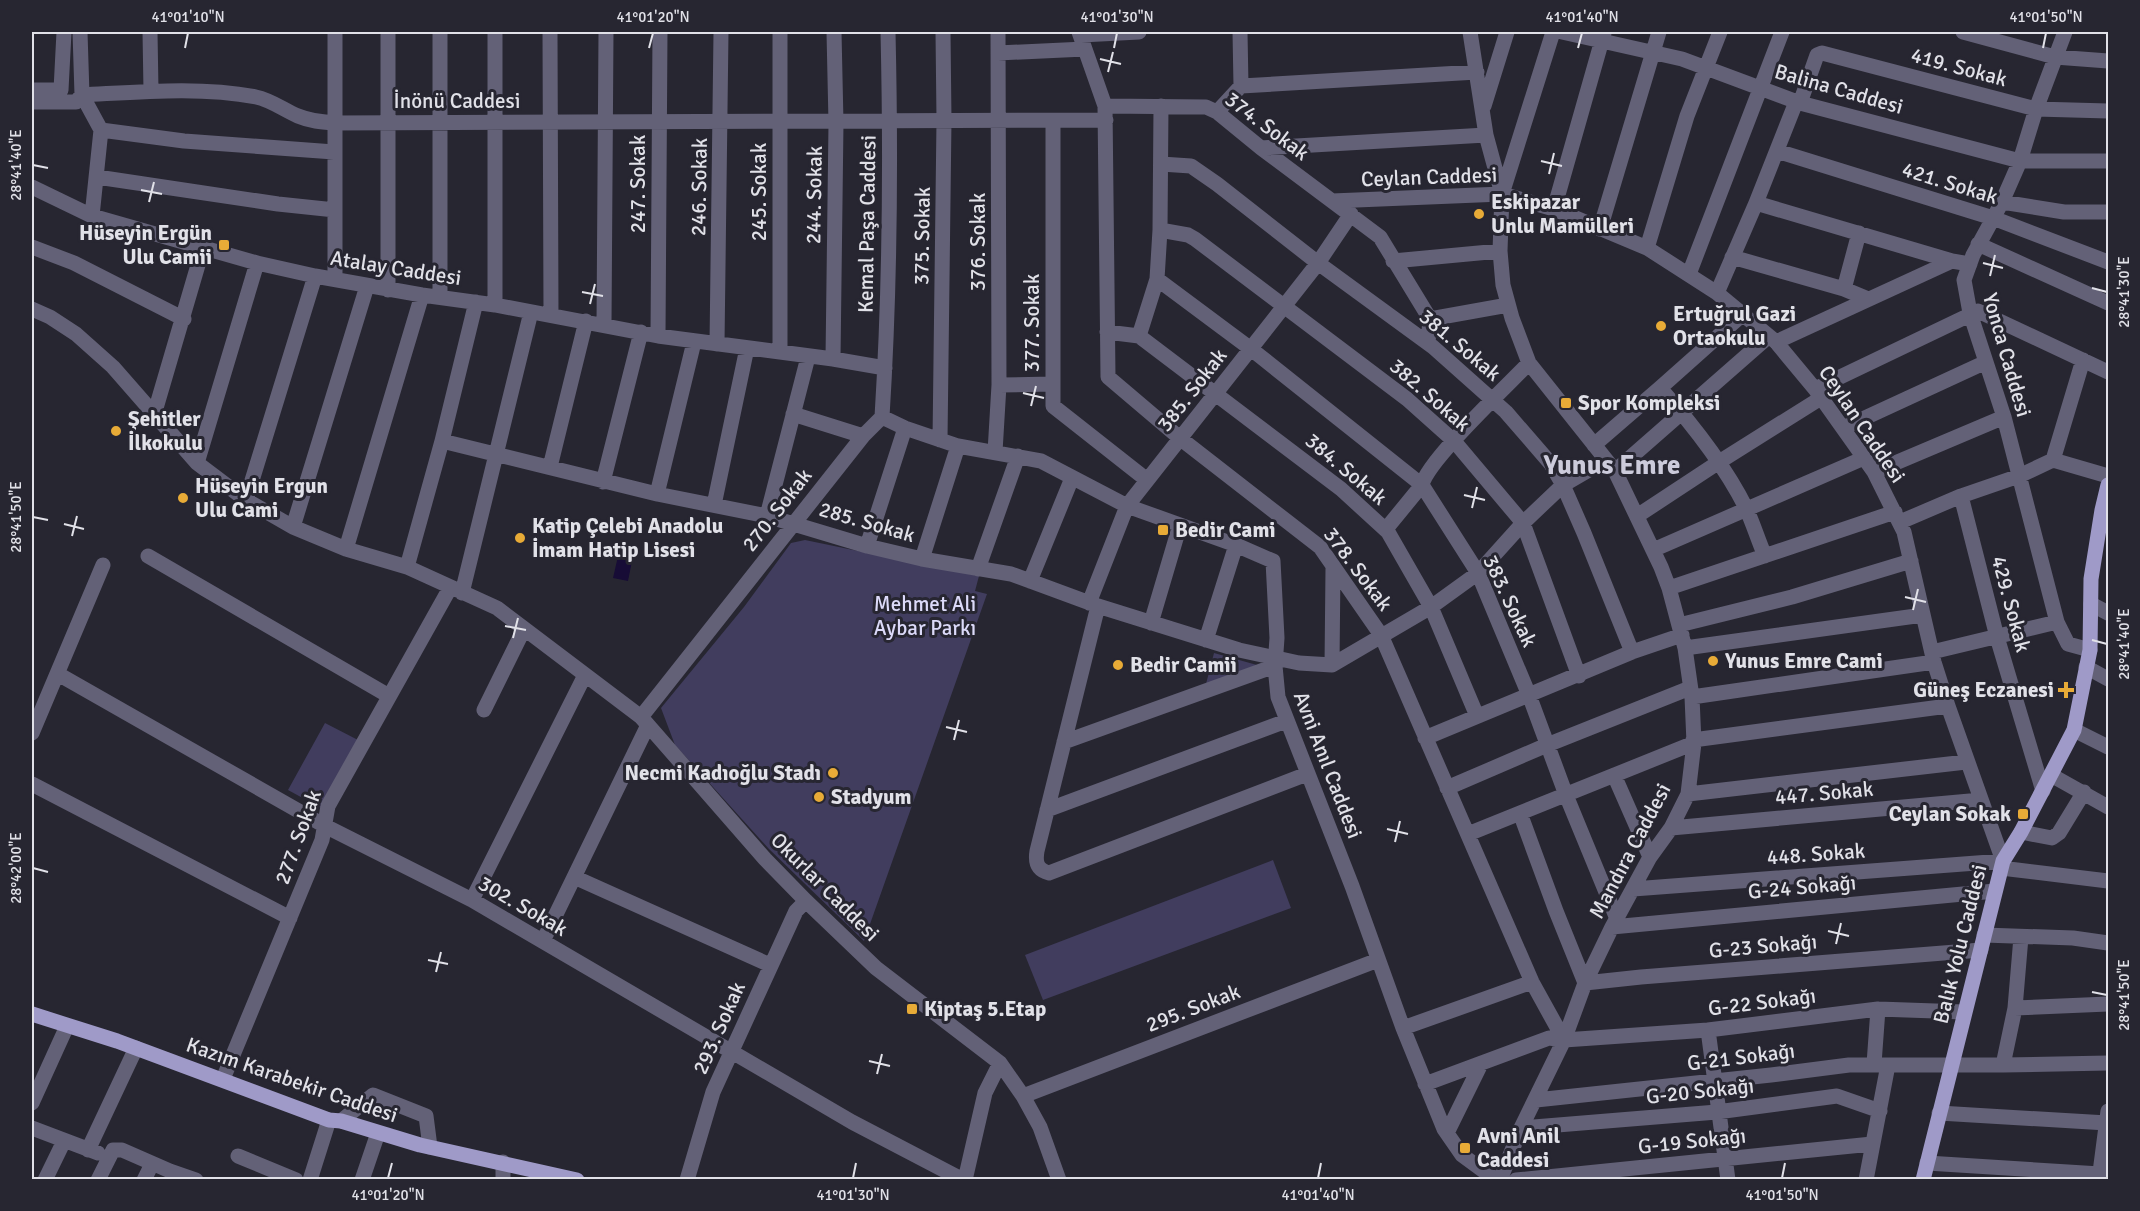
<svg xmlns="http://www.w3.org/2000/svg" width="2140" height="1211" viewBox="0 0 2140 1211" font-family="Signika,sans-serif">
	<style>
		.green { fill: #413d5e }
		.water { fill: #170c36 }
		.lines { fill: none; stroke-linecap: round; stroke-linejoin: round }
		.minor { stroke: #636177; stroke-width: 15 }
		.major { stroke: #9f9ac8; stroke-width: 15 }
		.ticks { fill: none; stroke: #e1e1e8; stroke-width: 2 }
		.poi-dot { fill: #e8ab37; stroke: #272631; stroke-width: 2 }
		.labels { text-anchor: middle; dominant-baseline: central; stroke-width: 6; stroke-linejoin: round; paint-order: stroke }
		.street-label { font-size: 21px; fill: #e1e1e8; stroke: #272631 }
		.poi-label { font-size: 21px; font-weight: bold; fill: #e1e1e8; stroke: #272631; text-anchor: start }
		.park-label { font-size: 21px; fill: #dcdaf9; stroke: #272631 }
		.district-label { font-size: 27px; font-weight: bold; fill: #cccbdb; stroke: #272631 }
		.neatline { fill: none; stroke: #e1e1e8; stroke-width: 2 }
		.ticks-label { font-size: 15px; text-anchor: middle; fill: #e1e1e8 }
	</style>
	<rect width="100%" height="100%" fill="#272631"/>
	<path class="green" d="M 805,540 L 979,576 L 975,591 L 987,594 L 864,941 L 769,849 L 675,745 L 661,708 L 744,607 L 791,543 Z
		M 1214,653 L 1257,665 L 1206,684 Z
		M 325,723 L 358,740 L 321,808 L 288,790 Z
		M 1273,860 L 1291,908 L 1043,1000 L 1025,955 Z"/>
	<path class="water" d="M 621,543 L 635,546 L 628,581 L 613,578 Z"/>
	<g class="lines">
		<path class="minor" d="M 80,32 L 82,95 L 101,130 L 92,216
			M 150,32 L 151,91
			M 335,32 L 335,279
			M 388,32 L 388,290
			M 440,32 L 440,297
			M 550,32 L 551,315
			M 1079,32 L 1105,106 L 1108,377 L 1181,439 L 1320,547 L 1381,635 L 1532,982 L 1564,1040
			M 1470,32 L 1486,135 L 1502,194 L 1500,251 L 1503,285 L 1512,318 L 1529,363 L 1615,471 L 1661,567 L 1669,588 L 1685,648 L 1692,697 L 1694,743 L 1688,794 L 1671,828 L 1650,857 L 1612,927 L 1585,983 L 1564,1040 L 1521,1128 L 1500,1180
			M 1562,32 L 1682,59 L 1800,103 L 2020,161 L 2108,161
			M 1963,32 L 2055,57 L 2108,61
			M 2065,32 L 2036,109 L 2020,161 L 2002,202 L 1973,255 L 1964,280 L 1970,313 L 2004,417 L 2057,622 L 2068,644 L 2090,650
			M 1081,35 L 1139,32
			M 998,53 L 1085,49
			M 1241,86 L 1477,72
			M 32,90 L 61,90 L 64,32
			M 32,102 L 76,102 L 82,95 C 139,92 200,86 256,97 C 271,100 284,110 298,116 C 310,121 321,122 334,123 L 1106,120
			M 1800,103 L 1817,55 L 1822,53 L 2036,109 L 2108,111
			M 1105,106 L 1206,107 L 1217,112 L 1261,148 L 1380,237 L 1430,319 L 1428,343
			M 1484,106 L 1507,32
			M 1217,112 L 1241,86 L 1240,32
			M 1053,121 L 1053,406 L 1147,480
			M 101,130 L 184,141 L 334,152
			M 1261,148 L 1486,135
			M 1777,151 L 1993,218 L 2108,262
			M 1161,164 L 1191,166 L 1217,184 L 1318,263 L 1433,347 L 1506,412 L 1551,464 L 1563,485 L 1584,533 L 1632,652
			M 97,177 L 278,204 L 335,210
			M 32,187 L 92,216 L 257,263 L 315,276 L 422,295 L 495,305 L 658,336 L 833,359 L 885,368
			M 1502,194 L 1553,32
			M 1332,201 L 1502,194 L 1554,209 L 1647,248 L 1717,293 L 1776,342 L 1815,389 L 1874,472 L 1904,532 L 1934,662 L 1948,706 L 2003,861 L 1633,889
			M 2002,202 L 2064,212 L 2108,212
			M 1756,203 L 1952,261 L 1970,264
			M 1554,209 L 1604,33
			M 1600,229 L 1659,32
			M 1160,230 L 1188,235 L 1195,239 L 1407,399 L 1454,441 L 1523,523 L 1579,676
			M 1978,244 L 2108,303
			M 32,247 L 74,263 L 184,319
			M 1647,248 L 1687,116 L 1720,32
			M 1732,257 L 1844,289 L 1868,299
			M 1393,261 L 1500,251
			M 1689,274 L 1782,32
			M 1157,279 L 1251,349 L 1422,485 L 1478,573 L 1529,695 L 1566,795 L 1617,919
			M 1844,289 L 1859,233
			M 1717,293 L 1756,203 L 1796,102
			M 495,305 L 495,32
			M 32,309 L 50,317 L 76,334 L 113,367 L 197,463 L 246,500 L 293,527 L 346,549 L 407,567 L 497,608 L 641,717 L 765,859 L 806,901 L 876,968 L 1000,1063 L 1023,1096 L 1040,1127 L 1059,1180
			M 1430,319 L 1508,305
			M 604,325 L 606,32
			M 1107,332 L 1139,336 L 1341,489 L 1388,532 L 1431,607 L 1477,716
			M 658,336 L 660,32
			M 1139,336 L 1157,279 L 1160,230 L 1161,106
			M 1776,342 L 1952,261
			M 717,344 L 721,32
			M 780,352 L 780,32
			M 833,359 L 836,123 L 834,32
			M 999,385 L 1053,384
			M 1660,388 C 1693,425 1724,464 1746,508 C 1753,523 1758,540 1765,556
			M 1815,389 L 1978,311 L 2108,372
			M 793,414 L 863,436
			M 154,415 L 203,248
			M 882,417 L 905,428 L 958,446 L 1041,461 L 1127,506 L 1236,545 L 1273,561 L 1277,638 L 1275,666 L 1278,697 L 1352,886 L 1403,1028 L 1444,1129 L 1462,1155 L 1496,1180
			M 882,417 C 890,289 891,160 888,32
			M 1843,428 L 1986,362
			M 940,440 L 944,120 L 943,32
			M 442,441 L 657,494 L 767,516 L 867,546 L 922,559 L 1011,574 L 1098,606 L 1239,650 L 1299,663 L 1332,665 L 1431,607 L 1478,573 L 1523,523 L 1563,485 L 1606,460
			M 1594,445 L 1660,388 L 1742,315
			M 995,452 L 999,385 L 998,32
			M 2053,460 L 2083,360
			M 197,463 L 257,263
			M 550,467 L 586,321
			M 1615,471 L 1769,336
			M 1874,472 L 2004,417
			M 603,482 L 641,332
			M 657,494 L 694,342
			M 1961,496 L 1997,637 L 2043,791
			M 246,500 L 315,276
			M 714,505 L 747,348
			M 767,516 L 808,357
			M 1637,516 L 1719,462 L 1821,398
			M 1900,522 L 1961,496 L 2019,476 L 2053,460 L 2108,476
			M 293,527 L 367,286
			M 1386,529 L 1422,485 C 1427,461 1507,386 1529,363
			M 867,546 L 905,428
			M 346,549 L 422,295
			M 1653,550 L 1864,458
			M 148,556 L 389,696
			M 922,559 L 958,446
			M 407,567 L 442,441 L 476,302
			M 978,569 L 1018,456
			M 1030,581 L 1072,478
			M 1669,588 L 1895,512
			M 462,593 L 531,312
			M 1089,603 L 1127,506 L 1318,263 L 1351,214
			M 2091,604 L 2108,613
			M 1098,606 L 1037,851 C 1035,863 1037,870 1049,873 L 1307,774
			M 1151,623 L 1180,525
			M 1679,625 L 1792,597 L 1911,561
			M 1206,640 L 1236,545
			M 1685,648 L 1923,615
			M 1932,652 L 2057,622
			M 1332,665 L 1333,568
			M 2086,667 L 2108,679
			M 58,674 L 325,826 L 472,900 L 852,1122 L 963,1180
			M 1692,697 L 1934,662
			M 484,710 L 524,629
			M 641,717 L 863,436 L 882,417
			M 2074,730 L 2108,747
			M 32,733 L 103,565
			M 1425,738 L 1632,652 L 1682,635
			M 1693,740 L 1948,706
			M 1064,742 L 1275,666
			M 1614,775 L 1650,857
			M 2051,775 L 2108,807
			M 32,784 L 290,918
			M 1447,788 L 1547,745 L 1690,688
			M 1688,794 L 1966,762
			M 1047,810 L 1286,721
			M 1520,813 L 1556,911 L 1585,983 L 1641,977 L 1981,950
			M 1671,828 L 1981,800
			M 2021,832 L 2052,838 L 2059,833 L 2084,792
			M 1468,834 L 1694,743
			M 2001,868 L 2108,881
			M 574,877 L 770,965
			M 472,900 L 585,675
			M 1612,927 L 1995,891
			M 1984,935 L 2073,938 L 2108,943
			M 543,941 L 648,725
			M 2015,1008 L 2108,1004
			M 1403,1028 L 1532,982
			M 1708,1030 L 1728,1180
			M 1874,1064 L 1878,1009
			M 2003,1065 L 2015,1008 L 2021,937
			M 223,1079 L 322,840 L 328,806 L 450,588
			M 1425,1084 L 1549,1038 L 1564,1040 L 1708,1030 L 1878,1009 L 1964,1012
			M 1023,1096 L 1378,960
			M 1536,1100 L 1771,1075 L 1849,1065 L 2003,1065 L 2108,1063
			M 32,1103 L 67,1026
			M 1939,1113 L 2107,1123
			M 341,1121 L 373,1095 L 426,1116 L 430,1147
			M 32,1128 L 98,1153
			M 1521,1128 L 1717,1112 L 1837,1096 L 1880,1111
			M 1447,1133 L 1481,1064
			M 88,1150 L 136,1048
			M 238,1156 L 296,1180
			M 503,1162 L 503,1180
			M 1927,1163 L 2100,1174
			M 45,1180 L 64,1141
			M 98,1180 L 113,1150 L 122,1150 L 170,1171 L 196,1180
			M 144,1180 L 152,1164
			M 310,1180 L 329,1120
			M 362,1180 L 378,1133
			M 687,1180 L 713,1092 L 796,911 L 806,901
			M 965,1180 L 985,1093 L 1000,1063
			M 1516,1180 L 1872,1144
			M 1866,1180 L 1888,1065
			M 2099,1180 L 2108,1111"/>
		<path class="major" d="M 32,1014 L 117,1041 L 329,1120 L 341,1121 L 420,1145 L 577,1180
			M 1923,1180 L 2003,861 L 2021,832 L 2074,730 L 2090,650 L 2091,579 L 2102,510 L 2108,485"/>
	</g>
	<path class="ticks" d="M 185,48 L 188,33M 649,48 L 653,33M 1114,48 L 1117,33M 1578,48 L 1582,33M 2043,48 L 2046,33M 1100,59 L 1121,64M 1108,72 L 1113,52M 1541,161 L 1562,166M 33,165 L 48,168M 1549,174 L 1554,153M 141,190 L 162,194M 149,202 L 154,182M 1983,263 L 2003,268M 1990,276 L 1995,255M 2092,288 L 2107,292M 582,292 L 603,296M 590,304 L 595,284M 1023,393 L 1044,398M 1031,406 L 1036,386M 1464,495 L 1485,500M 1472,508 L 1477,487M 33,517 L 48,520M 64,524 L 84,529M 72,536 L 77,516M 1905,597 L 1926,602M 1913,610 L 1918,589M 505,626 L 526,630M 513,638 L 518,618M 2092,640 L 2107,644M 946,727 L 967,732M 954,740 L 959,720M 1387,829 L 1408,834M 1395,842 L 1400,821M 33,868 L 48,872M 1828,931 L 1849,936M 1836,944 L 1841,923M 428,960 L 448,964M 436,972 L 441,952M 2092,992 L 2107,995M 869,1061 L 890,1066M 877,1074 L 882,1054M 388,1178 L 392,1163M 853,1178 L 856,1163M 1318,1178 L 1321,1163M 1782,1178 L 1785,1163"/>
	<g class="poi-dot">
		<circle cx="1479" cy="214" r="6"/>
		<rect x="218" y="239" width="12" height="12" rx="3"/>
		<circle cx="1661" cy="326" r="6"/>
		<rect x="1560" y="397" width="12" height="12" rx="3"/>
		<circle cx="116" cy="431" r="6"/>
		<circle cx="183" cy="498" r="6"/>
		<rect x="1157" y="524" width="12" height="12" rx="3"/>
		<circle cx="520" cy="538" r="6"/>
		<circle cx="1713" cy="661" r="6"/>
		<circle cx="1118" cy="665" r="6"/>
		<path d="M2063 681h6v6h6v6h-6v6h-6v-6h-6v-6h6z"/>
		<circle cx="833" cy="773" r="6"/>
		<circle cx="819" cy="797" r="6"/>
		<rect x="2017" y="808" width="12" height="12" rx="3"/>
		<rect x="906" y="1003" width="12" height="12" rx="3"/>
		<rect x="1459" y="1142" width="12" height="12" rx="3"/>
	</g>
	<g class="labels">
		<g class="street-label">
			<text transform="translate(1959 67) rotate(15)">419. Sokak</text>
			<text transform="translate(1839 89) rotate(16)">Balina Caddesi</text>
			<text x="457" y="101">İnönü Caddesi</text>
			<text transform="translate(1267 126) rotate(37)">374. Sokak</text>
			<text transform="translate(1429 177) rotate(-2)">Ceylan Caddesi</text>
			<text transform="translate(1950 183) rotate(17)">421. Sokak</text>
			<text transform="translate(638 184) rotate(-90)">247. Sokak</text>
			<text transform="translate(699 187) rotate(-89)">246. Sokak</text>
			<text transform="translate(759 192) rotate(-90)">245. Sokak</text>
			<text transform="translate(814 195) rotate(-89)">244. Sokak</text>
			<text transform="translate(867 224) rotate(-89)">Kemal Paşa Caddesi</text>
			<text transform="translate(922 236) rotate(-89)">375. Sokak</text>
			<text transform="translate(978 242) rotate(-90)">376. Sokak</text>
			<text transform="translate(396 268) rotate(9)">Atalay Caddesi</text>
			<text transform="translate(1032 323) rotate(-90)">377. Sokak</text>
			<text transform="translate(1460 345) rotate(40)">381. Sokak</text>
			<text transform="translate(2007 355) rotate(74)">Yonca Caddesi</text>
			<text transform="translate(1192 390) rotate(-52)">385. Sokak</text>
			<text transform="translate(1430 395) rotate(41)">382. Sokak</text>
			<text transform="translate(1862 424) rotate(56)">Ceylan Caddesi</text>
			<text transform="translate(1346 469) rotate(40)">384. Sokak</text>
			<text transform="translate(777 510) rotate(-52)">270. Sokak</text>
			<text transform="translate(867 522) rotate(16)">285. Sokak</text>
			<text transform="translate(1358 569) rotate(53)">378. Sokak</text>
			<text transform="translate(1510 601) rotate(65)">383. Sokak</text>
			<text transform="translate(2011 604) rotate(75)">429. Sokak</text>
			<text transform="translate(1328 765) rotate(69)">Avni Anıl Caddesi</text>
			<text transform="translate(1824 793) rotate(-5)">447. Sokak</text>
			<text transform="translate(298 837) rotate(-70)">277. Sokak</text>
			<text transform="translate(1630 851) rotate(-62)">Mandıra Caddesi</text>
			<text transform="translate(1816 854) rotate(-4)">448. Sokak</text>
			<text transform="translate(825 887) rotate(45)">Okurlar Caddesi</text>
			<text transform="translate(1802 887) rotate(-5)">G-24 Sokağı</text>
			<text transform="translate(523 906) rotate(30)">302. Sokak</text>
			<text transform="translate(1960 944) rotate(-76)">Balık Yolu Caddesi</text>
			<text transform="translate(1763 946) rotate(-5)">G-23 Sokağı</text>
			<text transform="translate(1762 1002) rotate(-7)">G-22 Sokağı</text>
			<text transform="translate(1193 1008) rotate(-21)">295. Sokak</text>
			<text transform="translate(719 1028) rotate(-66)">293. Sokak</text>
			<text transform="translate(1741 1057) rotate(-7)">G-21 Sokağı</text>
			<text transform="translate(292 1080) rotate(19)">Kazım Karabekir Caddesi</text>
			<text transform="translate(1700 1091) rotate(-6)">G-20 Sokağı</text>
			<text transform="translate(1692 1141) rotate(-6)">G-19 Sokağı</text>
		</g>
		<g class="poi-label">
			<text x="1491" y="202">Eskipazar<tspan x="1491" dy="24">Unlu Mamülleri</tspan></text>
			<text x="212" y="233" text-anchor="end">Hüseyin Ergün<tspan x="212" dy="24">Ulu Camii</tspan></text>
			<text x="1673" y="314">Ertuğrul Gazi<tspan x="1673" dy="24">Ortaokulu</tspan></text>
			<text x="1578" y="403">Spor Kompleksi</text>
			<text x="128" y="419">Şehitler<tspan x="128" dy="24">İlkokulu</tspan></text>
			<text x="195" y="486">Hüseyin Ergun<tspan x="195" dy="24">Ulu Cami</tspan></text>
			<text x="532" y="526">Katip Çelebi Anadolu<tspan x="532" dy="24">İmam Hatip Lisesi</tspan></text>
			<text x="1175" y="530">Bedir Cami</text>
			<text x="1725" y="661">Yunus Emre Cami</text>
			<text x="1130" y="665">Bedir Camii</text>
			<text x="2054" y="690" text-anchor="end">Güneş Eczanesi</text>
			<text x="821" y="773" text-anchor="end">Necmi Kadıoğlu Stadı</text>
			<text x="831" y="797">Stadyum</text>
			<text x="2011" y="814" text-anchor="end">Ceylan Sokak</text>
			<text x="924" y="1009">Kiptaş 5.Etap</text>
			<text x="1477" y="1136">Avni Anil<tspan x="1477" dy="24">Caddesi</tspan></text>
		</g>
		<g class="park-label">
			<text x="925" y="604">Mehmet Ali<tspan x="925" dy="24">Aybar Parkı</tspan></text>
		</g>
		<g class="district-label">
			<text x="1612" y="465">Yunus Emre</text>
		</g>
	</g>
	<rect width="2140" height="1211" fill="none" stroke="#272631" stroke-width="66"/>
	<rect x="33" y="33" width="2074" height="1145" class="neatline"/>
	<g class="ticks-label">
		<text x="188" y="22">41°01'10"N</text>
		<text x="653" y="22">41°01'20"N</text>
		<text x="1117" y="22">41°01'30"N</text>
		<text x="1582" y="22">41°01'40"N</text>
		<text x="2046" y="22">41°01'50"N</text>
		<text transform="translate(16 165) rotate(-90)" y="5">28°41'40"E</text>
		<text transform="translate(2124 292) rotate(-90)" y="5">28°41'30"E</text>
		<text transform="translate(16 517) rotate(-90)" y="5">28°41'50"E</text>
		<text transform="translate(2124 644) rotate(-90)" y="5">28°41'40"E</text>
		<text transform="translate(16 868) rotate(-90)" y="5">28°42'00"E</text>
		<text transform="translate(2124 995) rotate(-90)" y="5">28°41'50"E</text>
		<text x="388" y="1200">41°01'20"N</text>
		<text x="853" y="1200">41°01'30"N</text>
		<text x="1318" y="1200">41°01'40"N</text>
		<text x="1782" y="1200">41°01'50"N</text>
	</g>
</svg>
